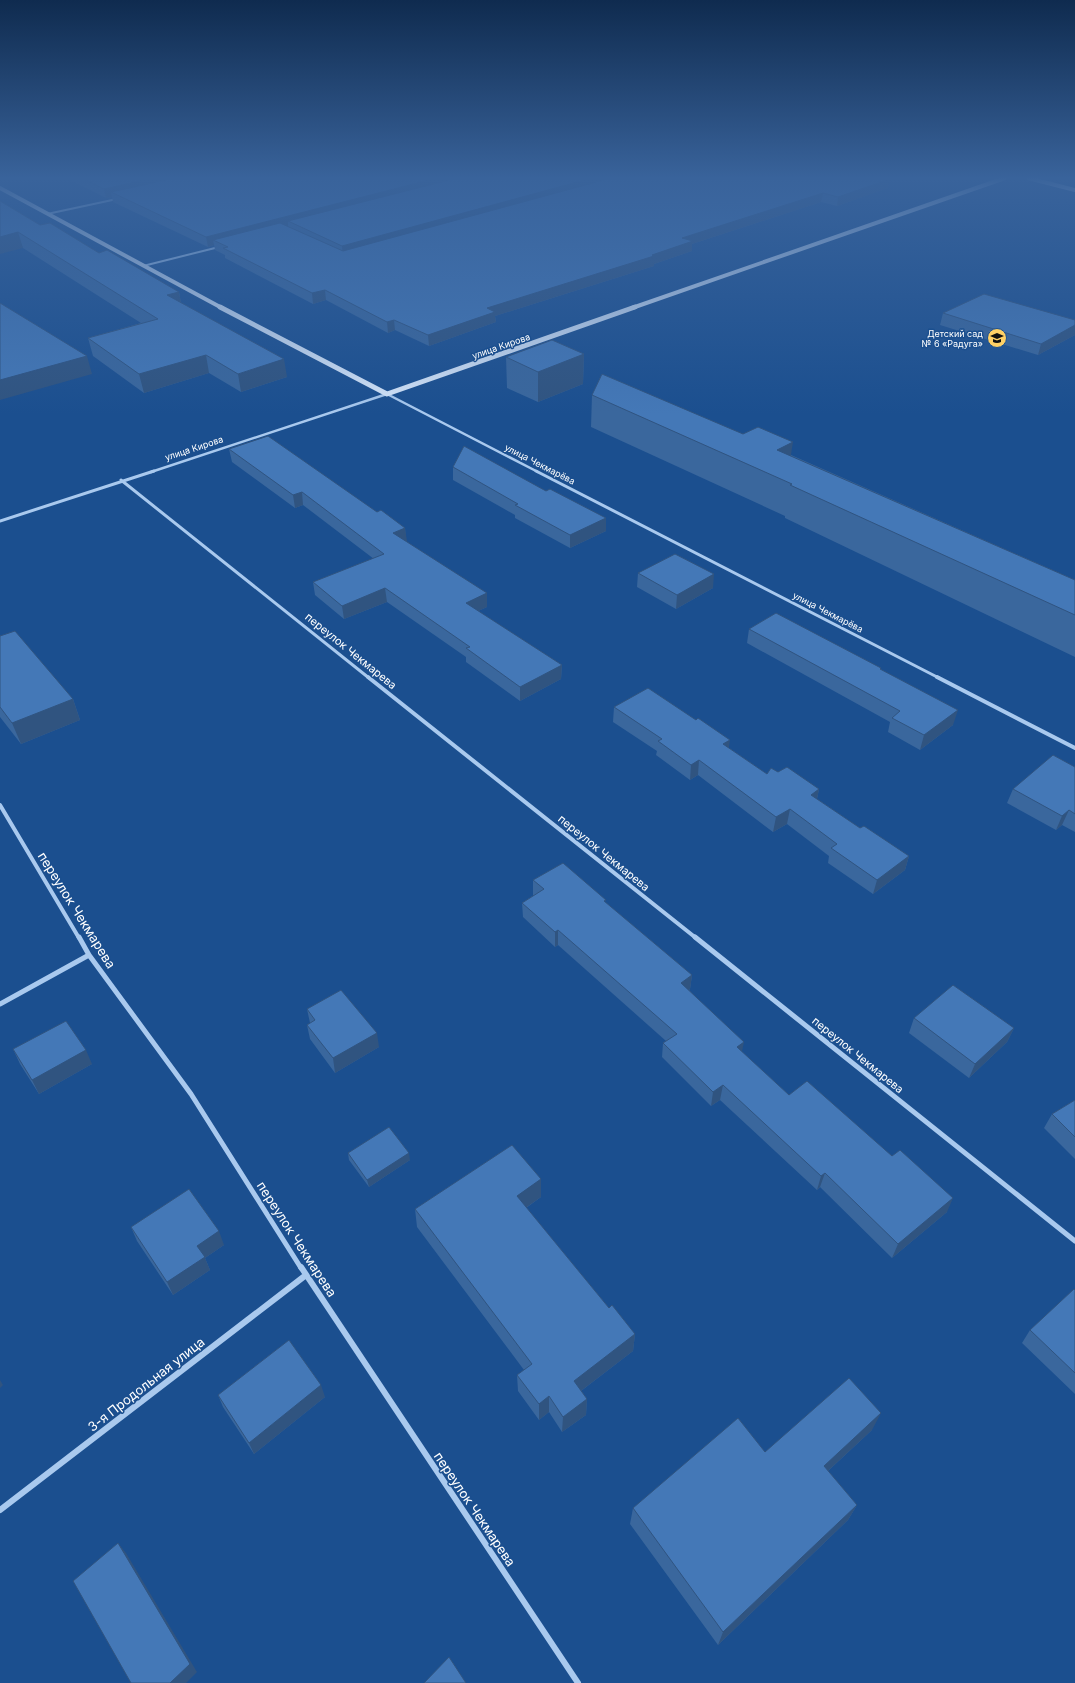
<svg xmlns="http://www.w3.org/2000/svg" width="1075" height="1683" viewBox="0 0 1075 1683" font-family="Inter,sans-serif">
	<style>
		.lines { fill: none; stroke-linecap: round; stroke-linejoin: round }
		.street-far5 { stroke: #a9c9ee; stroke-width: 2 }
		.street-far4 { stroke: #a9c9ee; stroke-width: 2.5 }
		.street-far3 { stroke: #a9c9ee; stroke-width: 3 }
		.street-far2 { stroke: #a9c9ee; stroke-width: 4 }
		.street-far1 { stroke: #a9c9ee; stroke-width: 5 }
		.street { stroke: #a9c9ee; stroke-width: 6 }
		.secondary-far1 { stroke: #d6e6fa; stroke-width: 4 }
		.secondary { stroke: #d6e6fa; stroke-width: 5 }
		.wall { fill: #3a679d }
		.shaded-wall { fill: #305480 }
		.building { fill: #4478b7; stroke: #305480 }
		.labels { text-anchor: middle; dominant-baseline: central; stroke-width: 3; stroke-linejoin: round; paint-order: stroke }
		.far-poi-label { font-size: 9px; fill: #fff; stroke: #1b4f8f; text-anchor: end }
		.far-street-label { font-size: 9px; fill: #fff; stroke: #1b4f8f }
		.street-label { font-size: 11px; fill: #fff; stroke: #1b4f8f }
		.near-street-label { font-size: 13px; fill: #fff; stroke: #1b4f8f }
	</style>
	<rect width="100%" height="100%" fill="#1b4f8f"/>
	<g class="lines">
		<path class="street-far5" d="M 47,214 L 117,199
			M 143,266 L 219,247"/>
		<path class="street-far4" d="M 151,472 L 387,394 L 538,472"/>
		<path class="street-far3" d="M 536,471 L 939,678
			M 121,480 L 369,678
			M 0,521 L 154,471"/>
		<path class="street-far2" d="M 368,677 L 696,938
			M 937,677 L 1075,748
			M 0,805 L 79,938"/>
		<path class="street-far1" d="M 79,937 L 89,955 L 191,1094 L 301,1268
			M 695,937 L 1075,1241
			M 0,1004 L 89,955"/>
		<path class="street" d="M 301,1267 L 578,1683
			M 0,1510 L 306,1275"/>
		<path class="secondary-far1" d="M 1028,178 L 1075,190
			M 0,188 L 222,308
			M 632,308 L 1005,178"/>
		<path class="secondary" d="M 220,307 L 387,394 L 635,307"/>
	</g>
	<path class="wall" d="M 66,178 L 887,178 L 890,179 L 888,188 L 837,206 L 821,202 L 692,244 L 692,251 L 654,264 L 654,266 L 495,316 L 496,322 L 429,346 L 395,330 L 388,333 L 326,300 L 313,304 L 225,258 L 225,255 L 215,250 L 214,245 L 208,247 L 113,202 L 112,197 L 106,198 Z
		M 0,201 L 40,225 L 99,253 L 179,292 L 181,303 L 287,377 L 241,392 L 209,373 L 144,393 L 93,356 L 88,338 L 141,323 L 23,248 Z
		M 943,313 L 1075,320 L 1075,335 L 1038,355 L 940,325 Z
		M 584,354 L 583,384 L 538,402 L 507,388 L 506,357 Z
		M 592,395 L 791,455 L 1075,580 L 1075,657 L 785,518 L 785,516 L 591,427 Z
		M 229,449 L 377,512 L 405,528 L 406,541 L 487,607 L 478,611 L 562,665 L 561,679 L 520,701 L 466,662 L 466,657 L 387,602 L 344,619 L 315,595 L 313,582 L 374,559 L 303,505 L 295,508 L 232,462 Z
		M 453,467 L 546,491 L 606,518 L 606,531 L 570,548 L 515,518 L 515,515 L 453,480 Z
		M 638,573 L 713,588 L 676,609 L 637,587 Z
		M 749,629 L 881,670 L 953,725 L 920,750 L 888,732 L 890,722 L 747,643 Z
		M 0,636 L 73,699 L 80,720 L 21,744 L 0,717 Z
		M 614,707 L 729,748 L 767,774 L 778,772 L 819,789 L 817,799 L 860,828 L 909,856 L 905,870 L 873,894 L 828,863 L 829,856 L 787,824 L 773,832 L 698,775 L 690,780 L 656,755 L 657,751 L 613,722 Z
		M 1075,767 L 1075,832 L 1062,825 L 1056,830 L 1007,803 L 1013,789 Z
		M 533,880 L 606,903 L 692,975 L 690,989 L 689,990 L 742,1052 L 789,1095 L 947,1212 L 892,1258 L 820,1187 L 817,1190 L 720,1100 L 711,1106 L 662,1057 L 663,1043 L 666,1041 L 558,945 L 555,947 L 523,917 L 522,903 L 534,895 L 533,895 Z
		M 307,1009 L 379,1047 L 335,1073 L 310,1039 L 307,1025 L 310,1023 Z
		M 914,1018 L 1014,1028 L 1007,1042 L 969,1078 L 909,1033 Z
		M 13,1049 L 92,1064 L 39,1094 L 20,1064 Z
		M 1075,1100 L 1075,1159 L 1044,1128 L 1052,1114 Z
		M 348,1153 L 410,1160 L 369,1187 L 349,1160 Z
		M 541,1197 L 526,1208 L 609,1308 L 635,1334 L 633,1351 L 581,1391 L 587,1399 L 586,1415 L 562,1432 L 549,1412 L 539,1420 L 518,1391 L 517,1375 L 524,1370 L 417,1227 L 415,1209 Z
		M 131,1227 L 224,1245 L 205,1258 L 210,1270 L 173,1295 L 137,1241 Z
		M 1075,1290 L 1075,1394 L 1022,1343 L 1030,1330 Z
		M 218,1395 L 325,1397 L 254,1454 L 223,1407 Z
		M 872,1430 L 828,1471 L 857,1505 L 848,1520 L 718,1645 L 630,1524 L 633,1508 L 765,1452 Z"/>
	<path class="shaded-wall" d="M 153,178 L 197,178 L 111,192 L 112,197 L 106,198 L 104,189 Z
		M 437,178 L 472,178 L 288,221 L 288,226 L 220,243 L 213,240 L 214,245 L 208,247 L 206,237 Z
		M 592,178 L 625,178 L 343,256 L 342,246 Z
		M 890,179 L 888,188 L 837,206 L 838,197 Z
		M 823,193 L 821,202 L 692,244 L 692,251 L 654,264 L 654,266 L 495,316 L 496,322 L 429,346 L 428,335 L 487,308 L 652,255 L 682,238 Z
		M 18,232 L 23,248 L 0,254 L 0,237 Z
		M 325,290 L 326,300 L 313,304 L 312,293 Z
		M 179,292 L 182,309 L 167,295 Z
		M 394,320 L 395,330 L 388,333 L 387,322 Z
		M 1075,325 L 1075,335 L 1038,355 L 1041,344 Z
		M 584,354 L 583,384 L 538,402 L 538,372 Z
		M 206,355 L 209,373 L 144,393 L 139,374 Z
		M 87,356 L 92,374 L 0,400 L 0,380 Z
		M 284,359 L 287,377 L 241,392 L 238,374 Z
		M 793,442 L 788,474 L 777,450 Z
		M 302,492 L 303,505 L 295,508 L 293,495 Z
		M 606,518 L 606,531 L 570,548 L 570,535 Z
		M 405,528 L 407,541 L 394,546 L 393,533 Z
		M 714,574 L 713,588 L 676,609 L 677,595 Z
		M 385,588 L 387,602 L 344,619 L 342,606 Z
		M 487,593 L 487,607 L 467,616 L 466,603 Z
		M 562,665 L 561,679 L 520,701 L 520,687 Z
		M 73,699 L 80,720 L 21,744 L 12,723 Z
		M 958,710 L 953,725 L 920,750 L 924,735 Z
		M 730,740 L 728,754 L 723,744 Z
		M 699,760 L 698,775 L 690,780 L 691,765 Z
		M 819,789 L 816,804 L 811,795 Z
		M 790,809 L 787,824 L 773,832 L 776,817 Z
		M 1069,810 L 1062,825 L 1056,830 L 1062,816 Z
		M 909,856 L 905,870 L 873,894 L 877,880 Z
		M 558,930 L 558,945 L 555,947 L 555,932 Z
		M 692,975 L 690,989 L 679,997 L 681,983 Z
		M 1014,1028 L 1007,1042 L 969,1078 L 975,1064 Z
		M 377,1033 L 379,1047 L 335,1073 L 333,1058 Z
		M 744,1042 L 741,1056 L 737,1047 Z
		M 86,1050 L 92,1064 L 39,1094 L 32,1080 Z
		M 723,1085 L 720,1100 L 711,1106 L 713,1092 Z
		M 409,1153 L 410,1160 L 369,1187 L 367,1180 Z
		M 825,1173 L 820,1187 L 817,1190 L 821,1176 Z
		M 541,1179 L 541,1197 L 517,1214 L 517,1196 Z
		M 953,1198 L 947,1212 L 892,1258 L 898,1244 Z
		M 219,1231 L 224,1245 L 205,1258 L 210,1270 L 173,1295 L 167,1282 L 197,1246 Z
		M 635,1334 L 633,1351 L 573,1397 L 574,1381 Z
		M 0,1380 L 3,1385 L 0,1388 Z
		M 321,1385 L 325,1397 L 254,1454 L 249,1443 Z
		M 549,1396 L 549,1412 L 539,1420 L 539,1404 Z
		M 587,1399 L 586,1415 L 562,1432 L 563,1417 Z
		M 881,1413 L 872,1430 L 816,1482 L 824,1466 Z
		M 857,1505 L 848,1520 L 718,1645 L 723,1632 Z
		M 118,1543 L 126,1553 L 197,1672 L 186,1683 L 170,1683 Z"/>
	<path class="building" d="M 82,178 L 153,178 L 104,189 Z
		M 175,178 L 437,178 L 206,237 L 111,192 Z
		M 457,178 L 592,178 L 342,246 L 288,221 Z
		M 611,178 L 887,178 L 890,179 L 838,197 L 823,193 L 682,238 L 693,241 L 652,255 L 654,256 L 487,308 L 495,312 L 428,335 L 394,320 L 387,322 L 325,290 L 312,293 L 223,248 L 228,247 L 213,240 L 280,223 L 343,251 Z
		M 0,201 L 40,225 L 50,223 L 99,253 L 107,250 L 179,292 L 167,295 L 284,359 L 238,374 L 206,355 L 139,374 L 88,338 L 158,319 L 18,232 L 0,237 Z
		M 984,294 L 1075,320 L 1075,325 L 1041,344 L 943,313 Z
		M 0,303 L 87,356 L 0,380 Z
		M 552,340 L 584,354 L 538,372 L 506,357 Z
		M 602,374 L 743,434 L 758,427 L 793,442 L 777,450 L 1075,580 L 1075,615 L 790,485 L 792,484 L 592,395 Z
		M 268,436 L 377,512 L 381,510 L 405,528 L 393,533 L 487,593 L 466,603 L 562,665 L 520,687 L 466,648 L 470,647 L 385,588 L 342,606 L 313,582 L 384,554 L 302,492 L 293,495 L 229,449 Z
		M 464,446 L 546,491 L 550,489 L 606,518 L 570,535 L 515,505 L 518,504 L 453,467 Z
		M 675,554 L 714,574 L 677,595 L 638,573 Z
		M 776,613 L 881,668 L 880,669 L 958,710 L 924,735 L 892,718 L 900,711 L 749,629 Z
		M 15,631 L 73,699 L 12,723 L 0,707 L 0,636 Z
		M 648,688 L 696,720 L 698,718 L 730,740 L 723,744 L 767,774 L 771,768 L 778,772 L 787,767 L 819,789 L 811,795 L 860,828 L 864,826 L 909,856 L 877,880 L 831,848 L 837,844 L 790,809 L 776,817 L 699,760 L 691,765 L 658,741 L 662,739 L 614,707 Z
		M 1053,755 L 1075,767 L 1075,814 L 1069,810 L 1062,816 L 1013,789 Z
		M 563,863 L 606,900 L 604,901 L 692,975 L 681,983 L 744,1042 L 737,1047 L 789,1095 L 807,1081 L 892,1156 L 900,1150 L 953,1198 L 898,1244 L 825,1173 L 821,1176 L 723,1085 L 713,1092 L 663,1043 L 677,1034 L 558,930 L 555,932 L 522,903 L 544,889 L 533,880 Z
		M 953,985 L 1014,1028 L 975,1064 L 914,1018 Z
		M 341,990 L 377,1033 L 333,1058 L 307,1025 L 315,1020 L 307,1009 Z
		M 66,1021 L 86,1050 L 32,1080 L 13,1049 Z
		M 1075,1100 L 1075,1137 L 1052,1114 Z
		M 389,1127 L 409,1153 L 367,1180 L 348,1153 Z
		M 512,1145 L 541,1179 L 517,1196 L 609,1308 L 612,1305 L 635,1334 L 574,1381 L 587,1399 L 563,1417 L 549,1396 L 539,1404 L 517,1375 L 532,1364 L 415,1209 Z
		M 189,1189 L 219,1231 L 197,1246 L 205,1257 L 167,1282 L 131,1227 Z
		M 1074,1289 L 1075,1290 L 1075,1373 L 1030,1330 Z
		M 289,1340 L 321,1385 L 249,1443 L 218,1395 Z
		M 849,1378 L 881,1413 L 824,1466 L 857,1505 L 723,1632 L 633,1508 L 738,1418 L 765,1452 Z
		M 118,1543 L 190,1664 L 170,1683 L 131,1683 L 73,1581 Z
		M 449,1657 L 466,1683 L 424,1683 Z"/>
	<linearGradient id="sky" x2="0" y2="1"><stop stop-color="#0f2b4f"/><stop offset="0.43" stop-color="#39639b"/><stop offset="1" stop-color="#39639b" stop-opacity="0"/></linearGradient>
	<rect width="1075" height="414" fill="url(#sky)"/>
	<defs>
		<symbol id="school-disc" viewBox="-11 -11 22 22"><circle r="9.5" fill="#ffd166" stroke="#1b4f8f"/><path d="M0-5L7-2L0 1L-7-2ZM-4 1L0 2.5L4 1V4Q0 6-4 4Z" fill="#111"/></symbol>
	</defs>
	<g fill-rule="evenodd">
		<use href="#school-disc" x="986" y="327" width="22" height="22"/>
	</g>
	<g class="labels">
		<g class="far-poi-label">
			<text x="983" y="333">Детский сад<tspan x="983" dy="10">№ 6 «Радуга»</tspan></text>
		</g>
		<g class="far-street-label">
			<text transform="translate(501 346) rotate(-19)">улица Кирова</text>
			<text transform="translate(194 448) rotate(-18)">улица Кирова</text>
			<text transform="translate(540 464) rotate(27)">улица Чекмарёва</text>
			<text transform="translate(828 612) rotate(27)">улица Чекмарёва</text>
		</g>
		<g class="street-label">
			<text transform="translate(351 651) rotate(39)">переулок Чекмарева</text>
			<text transform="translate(604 853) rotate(39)">переулок Чекмарева</text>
			<text transform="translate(858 1055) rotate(39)">переулок Чекмарева</text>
		</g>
		<g class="near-street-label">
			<text transform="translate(77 910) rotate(58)">переулок Чекмарева</text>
			<text transform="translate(297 1239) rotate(57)">переулок Чекмарева</text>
			<text transform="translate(146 1384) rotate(-38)">3-я Продольная улица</text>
			<text transform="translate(475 1509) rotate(56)">переулок Чекмарева</text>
		</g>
	</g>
</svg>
